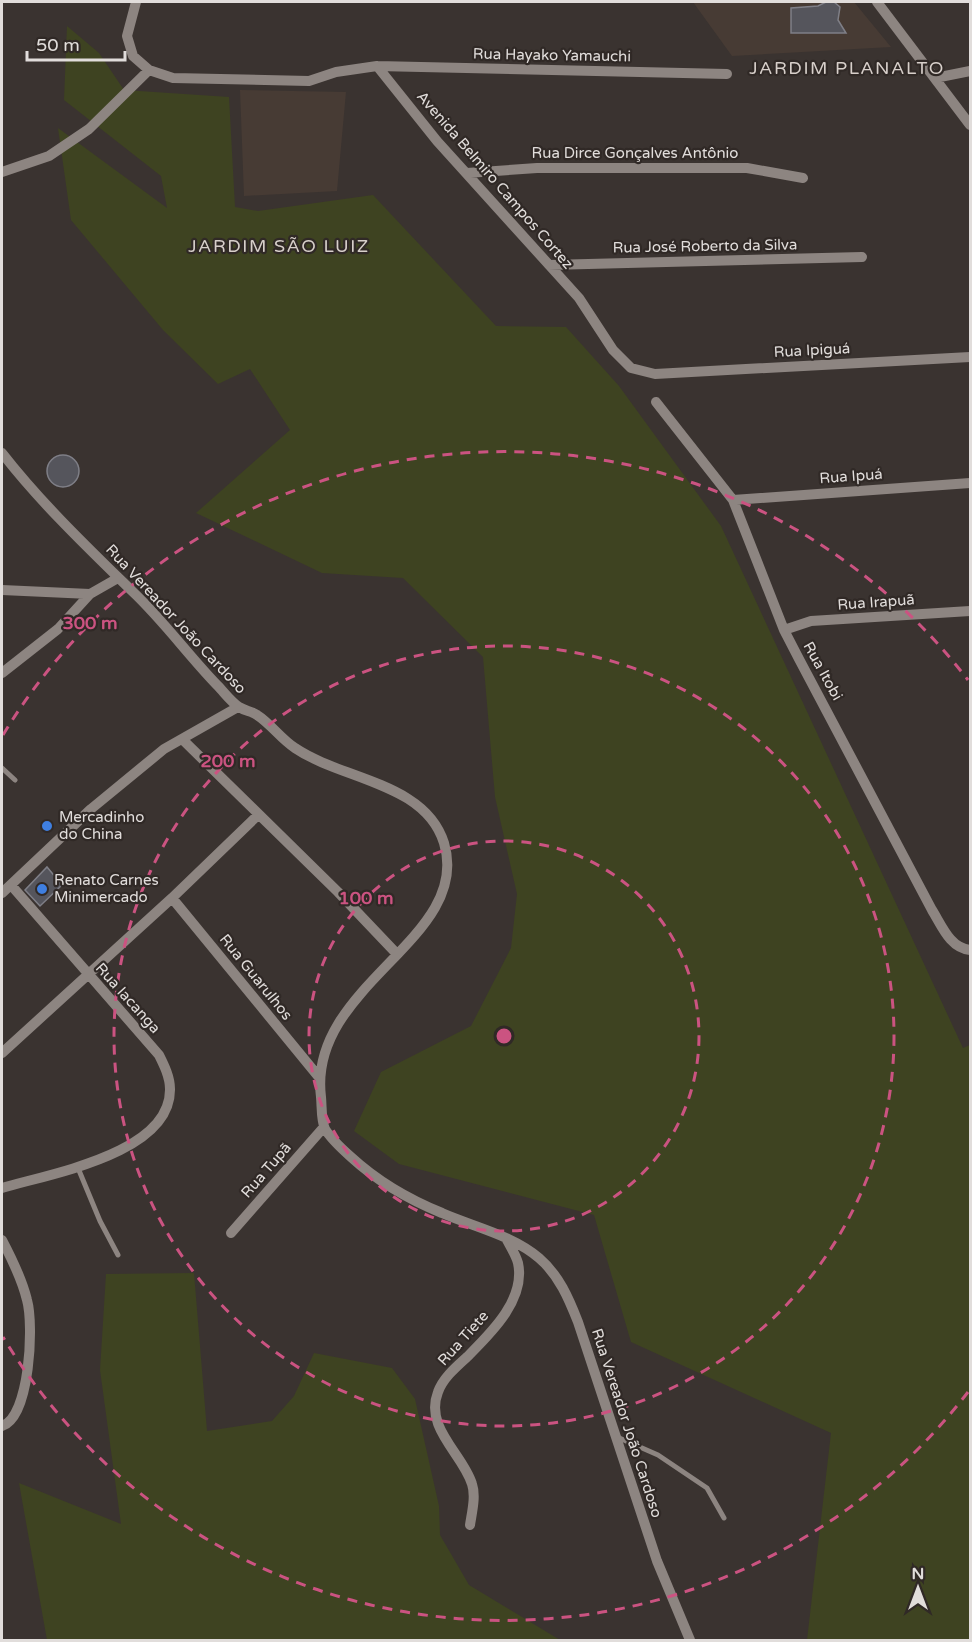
<svg xmlns="http://www.w3.org/2000/svg" width="972" height="1642" viewBox="0 0 972 1642" font-family="'Varela Round',sans-serif">
	<style>
		.built { fill: #473b34 }
		.green { fill: #3e4321 }
		.building { fill: #55555c; stroke: #7f7f87; stroke-width: 1.5 }
		.lines { fill: none; stroke-linecap: round; stroke-linejoin: round }
		.lane { stroke: #8d8581; stroke-width: 5 }
		.street { stroke: #8d8581; stroke-width: 10 }
		.ring { fill: none; stroke: #cb5381; stroke-width: 3; stroke-dasharray: 10 8 }
		.shop-dot { fill: #3f7fe0; stroke: #302926; stroke-width: 2 }
		.labels { text-anchor: middle; dominant-baseline: central; stroke-width: 4.5; stroke-linejoin: round; paint-order: stroke }
		.street-label { font-size: 15px; fill: #e1dddb; stroke: #302926 }
		.poi-label { font-size: 15px; fill: #e1dddb; stroke: #302926; text-anchor: start }
		.quarter-label { font-size: 18px; letter-spacing: 1.5px; fill: #d7cfca; stroke: #302926 }
		.centre { fill: #cb5381; stroke: #302926; stroke-width: 3 }
		.ring-label { font-size: 18px; text-anchor: middle; font-weight: bold; fill: #cb5381; stroke: #302926; stroke-width: 4.5; stroke-linejoin: round; paint-order: stroke }
	</style>
	<rect width="100%" height="100%" fill="#3a3330"/>
	<path class="built" d="M 693,2 L 854,2 L 891,47 L 732,56 Z
		M 240,90 L 346,92 L 337,191 L 244,196 Z"/>
	<path class="green" d="M 67,26 L 99,53 L 124,90 L 229,97 L 235,207 L 258,211 L 373,195 L 496,326 L 566,327 L 619,386 L 721,526 L 963,1048 L 970,1045 L 970,1640 L 807,1640 L 831,1433 L 631,1342 L 594,1215 L 399,1164 L 354,1131 L 381,1072 L 471,1026 L 511,948 L 517,894 L 495,797 L 483,657 L 403,578 L 322,573 L 196,513 L 290,430 L 250,369 L 218,384 L 163,330 L 71,220 L 58,128 L 167,208 L 161,176 L 64,100 Z
		M 194,1273 L 207,1431 L 272,1421 L 294,1396 L 314,1353 L 392,1368 L 415,1399 L 439,1506 L 440,1535 L 469,1585 L 560,1640 L 47,1640 L 19,1483 L 121,1524 L 100,1370 L 106,1274 Z"/>
	<path class="building" d="M 826,2 L 834,2 L 840,7 L 838,20 L 846,33 L 791,33 L 791,8 L 818,6 Z
		M47 471a16 16 0 1 1 32 0a16 16 0 1 1-32 0Z
		M 47,867 L 62,885 L 40,906 L 25,890 Z"/>
	<g class="lines">
		<path class="lane" d="M 2,768 L 15,780
			M 78,1168 L 100,1221 L 118,1255
			M 617,1437 L 658,1455 L 707,1488 L 724,1518"/>
		<path class="street" d="M 136,2 L 127,36 L 133,56 L 149,70 L 173,78 L 309,81 L 336,72 L 377,66 L 727,74
			M 877,2 L 970,125
			M 377,66 L 437,141 L 579,298 L 613,350 L 631,368 L 655,374 L 970,357
			M 935,78 L 970,71
			M 2,172 L 49,156 L 89,129 L 149,70
			M 467,173 L 537,168 L 747,168 L 803,178
			M 549,265 L 862,257
			M 656,402 L 733,500 L 784,630 L 799,659 L 932,910 C 942,926 950,948 970,950
			M 2,453 C 41,503 87,547 132,591 C 163,620 188,655 217,685 C 224,692 231,702 239,707 C 245,711 252,711 257,715 C 271,724 281,739 295,748 C 342,780 425,782 444,843 C 473,939 307,985 321,1097 C 322,1107 321,1120 325,1129 C 331,1139 342,1149 351,1157 C 376,1180 410,1200 442,1213 C 474,1227 512,1235 539,1258 C 559,1275 569,1299 578,1322 L 657,1561 L 690,1640
			M 733,500 L 970,483
			M 2,590 L 90,594
			M 784,630 L 811,621 L 970,611
			M 2,673 L 58,629 L 90,594 L 118,578
			M 183,740 L 338,892 L 396,953
			M 2,893 L 91,809 L 164,749 L 238,707
			M 172,898 L 318,1076
			M 2,1053 L 172,898 L 257,816
			M 2,1188 C 48,1174 171,1154 170,1089 C 170,1077 164,1065 159,1055 L 11,885
			M 231,1233 L 324,1127
			M 2,1240 C 12,1259 22,1279 27,1300 C 34,1325 30,1417 2,1426
			M 470,1525 C 472,1512 476,1496 472,1484 C 463,1454 424,1428 438,1392 C 443,1378 456,1367 467,1357 C 490,1334 526,1300 518,1263 C 516,1255 510,1246 506,1238"/>
	</g>
	<g class="ring">
		<circle cx="504" cy="1036" r="195"/>
		<circle cx="504" cy="1036" r="390"/>
		<path d="M968 1392A585 585 0 0 1 3 1337M3 735A585 585 0 0 1 968 680"/>
	</g>
	<g class="shop-dot">
		<circle cx="47" cy="826" r="6"/>
		<circle cx="42" cy="889" r="6"/>
	</g>
	<g class="labels">
		<g class="street-label">
			<text transform="translate(552 55) rotate(1)">Rua Hayako Yamauchi</text>
			<text x="635" y="153">Rua Dirce Gonçalves Antônio</text>
			<text transform="translate(495 180) rotate(49)">Avenida Belmiro Campos Cortez</text>
			<text transform="translate(705 246) rotate(-1)">Rua José Roberto da Silva</text>
			<text transform="translate(812 350) rotate(-3)">Rua Ipiguá</text>
			<text transform="translate(851 476) rotate(-4)">Rua Ipuá</text>
			<text transform="translate(876 602) rotate(-4)">Rua Irapuã</text>
			<text transform="translate(176 619) rotate(47)">Rua Vereador João Cardoso</text>
			<text transform="translate(823 671) rotate(61)">Rua Itobi</text>
			<text transform="translate(256 977) rotate(51)">Rua Guarulhos</text>
			<text transform="translate(128 998) rotate(48)">Rua Iacanga</text>
			<text transform="translate(266 1170) rotate(-49)">Rua Tupã</text>
			<text transform="translate(463 1338) rotate(-48)">Rua Tiete</text>
			<text transform="translate(627 1423) rotate(72)">Rua Vereador João Cardoso</text>
		</g>
		<g class="poi-label">
			<text x="59" y="817">Mercadinho<tspan x="59" dy="17">do China</tspan></text>
			<text x="54" y="880">Renato Carnes<tspan x="54" dy="17">Minimercado</tspan></text>
		</g>
		<g class="quarter-label">
			<text x="847" y="68">JARDIM PLANALTO</text>
			<text x="279" y="246">JARDIM SÃO LUIZ</text>
		</g>
	</g>
	<circle cx="504" cy="1036" r="9" class="centre"/>
	<g class="ring-label">
		<text x="90" y="629">300 m</text>
		<text x="228" y="767">200 m</text>
		<text x="366" y="904">100 m</text>
	</g>
	<rect width="972" height="1642" fill="none" stroke="#e1dddb" stroke-width="6"/>
	<g transform="translate(918 1588)" stroke="#302926" stroke-width="4.5" paint-order="stroke">
	<path d="M0-4.5L10 22L0 15L-10 22Z" fill="#e1dddb"/>
	<text y="-9" font-size="16" font-weight="bold" text-anchor="middle" fill="#e1dddb">N</text>
	</g>
	<path d="M27 51v9h98v-9" fill="none" stroke="#e1dddb" stroke-width="3"/>
	<text x="36" y="51" font-size="18" fill="#e1dddb" stroke="#302926" stroke-width="4.5" paint-order="stroke">50 m</text>
</svg>
